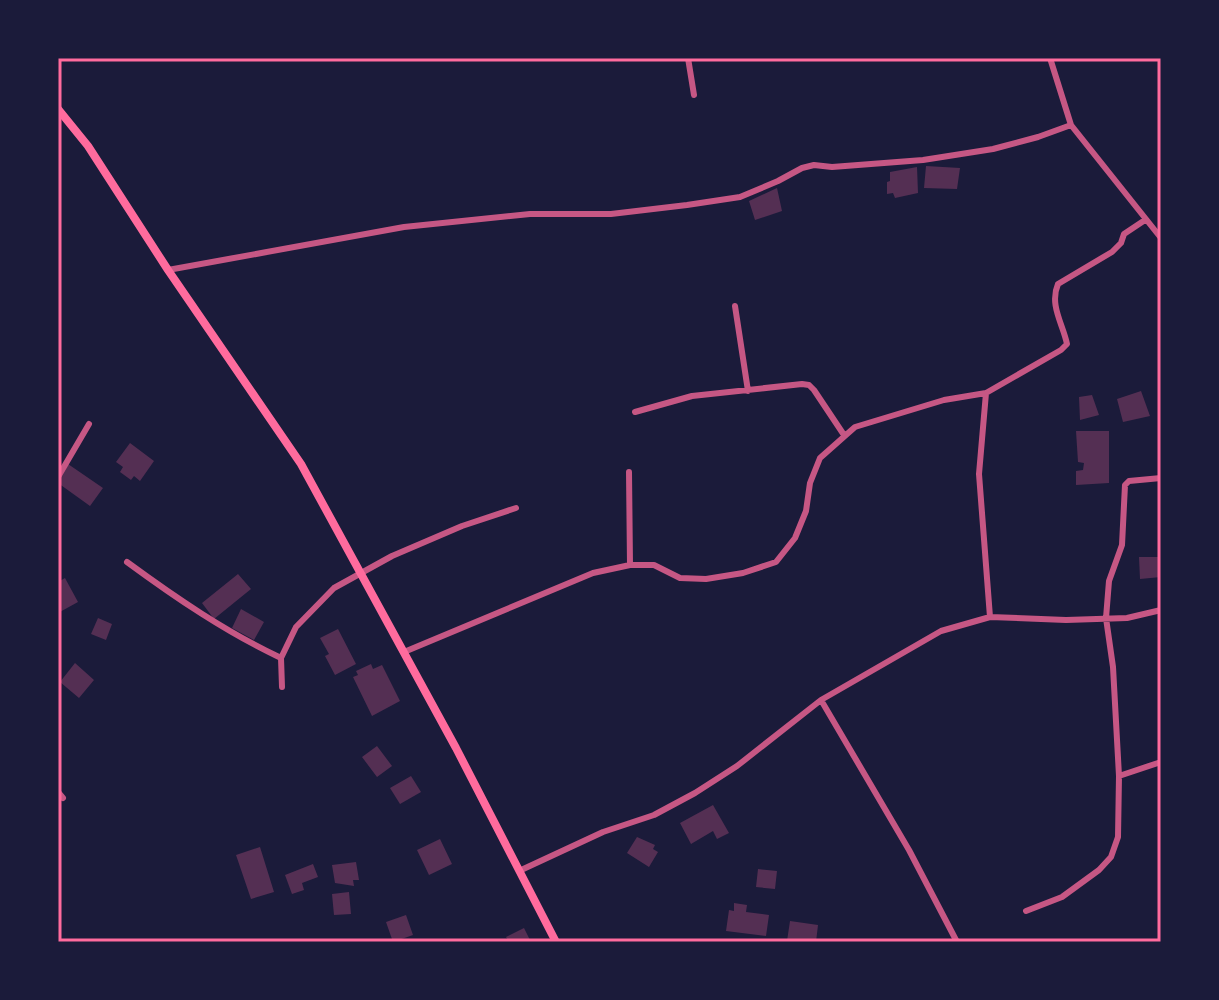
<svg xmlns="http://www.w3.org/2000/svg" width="1219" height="1000" viewBox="0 0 1219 1000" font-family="'DejaVu Sans',sans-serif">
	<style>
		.building { fill: #542f53 }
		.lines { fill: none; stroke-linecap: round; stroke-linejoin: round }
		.minor { stroke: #c65784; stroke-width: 6 }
		.secondary { stroke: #ff6b9d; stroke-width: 8 }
		.neatline { fill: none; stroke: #ff6b9d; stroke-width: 3 }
	</style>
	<rect width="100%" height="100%" fill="#1b1b3a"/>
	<path class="building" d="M 926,166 L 960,168 L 957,189 L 924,188 Z
		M 917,167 L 918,193 L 895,198 L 893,193 L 887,194 L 887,182 L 890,181 L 890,172 Z
		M 777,188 L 782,211 L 755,220 L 749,201 Z
		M 1141,391 L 1150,416 L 1123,422 L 1117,399 Z
		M 1092,395 L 1099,415 L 1080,420 L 1079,397 Z
		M 1076,431 L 1109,431 L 1109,483 L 1076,485 L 1076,471 L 1083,470 L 1084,463 L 1078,462 Z
		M 130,443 L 154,461 L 140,481 L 134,476 L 131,480 L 120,472 L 123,467 L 116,462 Z
		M 68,464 L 103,488 L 90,506 L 58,483 L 58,479 Z
		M 1139,557 L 1161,557 L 1161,577 L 1140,579 Z
		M 238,574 L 251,589 L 214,619 L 202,603 Z
		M 65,578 L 78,602 L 58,613 L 58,582 Z
		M 241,609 L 264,622 L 254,640 L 232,628 Z
		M 98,618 L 112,624 L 106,640 L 91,634 Z
		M 338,629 L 356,664 L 335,675 L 325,656 L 329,654 L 320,638 Z
		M 75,663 L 94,680 L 79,698 L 60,682 Z
		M 371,664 L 373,669 L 382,665 L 400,701 L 372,716 L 353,677 L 358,675 L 356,671 Z
		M 377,746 L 392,766 L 377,777 L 362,757 Z
		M 411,776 L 421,792 L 400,804 L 390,788 Z
		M 713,805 L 729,833 L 717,839 L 713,831 L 691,844 L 680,823 Z
		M 637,837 L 655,845 L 653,849 L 658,852 L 649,867 L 627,853 Z
		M 440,839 L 452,864 L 429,875 L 417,850 Z
		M 260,847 L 274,892 L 251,899 L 236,855 Z
		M 356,862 L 359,880 L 353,880 L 354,886 L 335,883 L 332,865 Z
		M 313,864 L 318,877 L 302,883 L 304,890 L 292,894 L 285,875 Z
		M 758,869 L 777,871 L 775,889 L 756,887 Z
		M 349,892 L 351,914 L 334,915 L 332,894 Z
		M 734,903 L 747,905 L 746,912 L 769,915 L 766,936 L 726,931 L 729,910 L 734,911 Z
		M 406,915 L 413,935 L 393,942 L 386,922 Z
		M 790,921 L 818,925 L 816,942 L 787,941 Z
		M 524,928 L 531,942 L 509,942 L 506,937 Z"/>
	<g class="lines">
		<path class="minor" d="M 688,58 L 694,95
			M 1050,58 L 1071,125 L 1161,238
			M 168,270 L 404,227 L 530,214 L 611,214 L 687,205 L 740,197 L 778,181 L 802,168 L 814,165 L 832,167 L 923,160 L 993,149 L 1038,137 L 1071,125
			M 735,306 L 748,391
			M 986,393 L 979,474 L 990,617
			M 635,412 L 692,396 L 802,384 L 809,385 L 814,390 L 844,435
			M 629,472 L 630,565
			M 58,477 L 89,424
			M 127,562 C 176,598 226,632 281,658
			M 404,652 L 593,573 L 630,565 L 654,565 L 680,578 L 706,579 L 743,573 L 776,562 L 795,538 L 806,511 L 810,483 L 820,458 L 855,427 L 944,400 L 986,393 L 1061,350 L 1067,344 C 1063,324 1049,305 1058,284 L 1112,252 L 1121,243 L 1124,234 L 1145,220
			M 282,687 L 281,658 L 296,627 L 334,588 L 392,556 L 462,526 L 516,508
			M 821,700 L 909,850 L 957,942
			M 1119,776 L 1161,762
			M 58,792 L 63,798
			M 519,871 L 603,832 L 654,815 L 695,793 L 737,766 L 821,700 L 941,631 L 990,617 L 1066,620 L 1127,618 L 1161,610
			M 1026,911 L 1062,897 L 1099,870 L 1111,857 L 1118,837 L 1119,776 L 1113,667 L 1106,618 L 1109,581 L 1122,545 L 1125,485 L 1129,481 L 1161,478"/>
		<path class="secondary" d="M 58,109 L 88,146 L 168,270 L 301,464 L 456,748 L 556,942"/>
	</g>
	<rect width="1219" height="1000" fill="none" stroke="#1b1b3a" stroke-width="120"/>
	<rect x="60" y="60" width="1099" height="880" class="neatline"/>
</svg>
